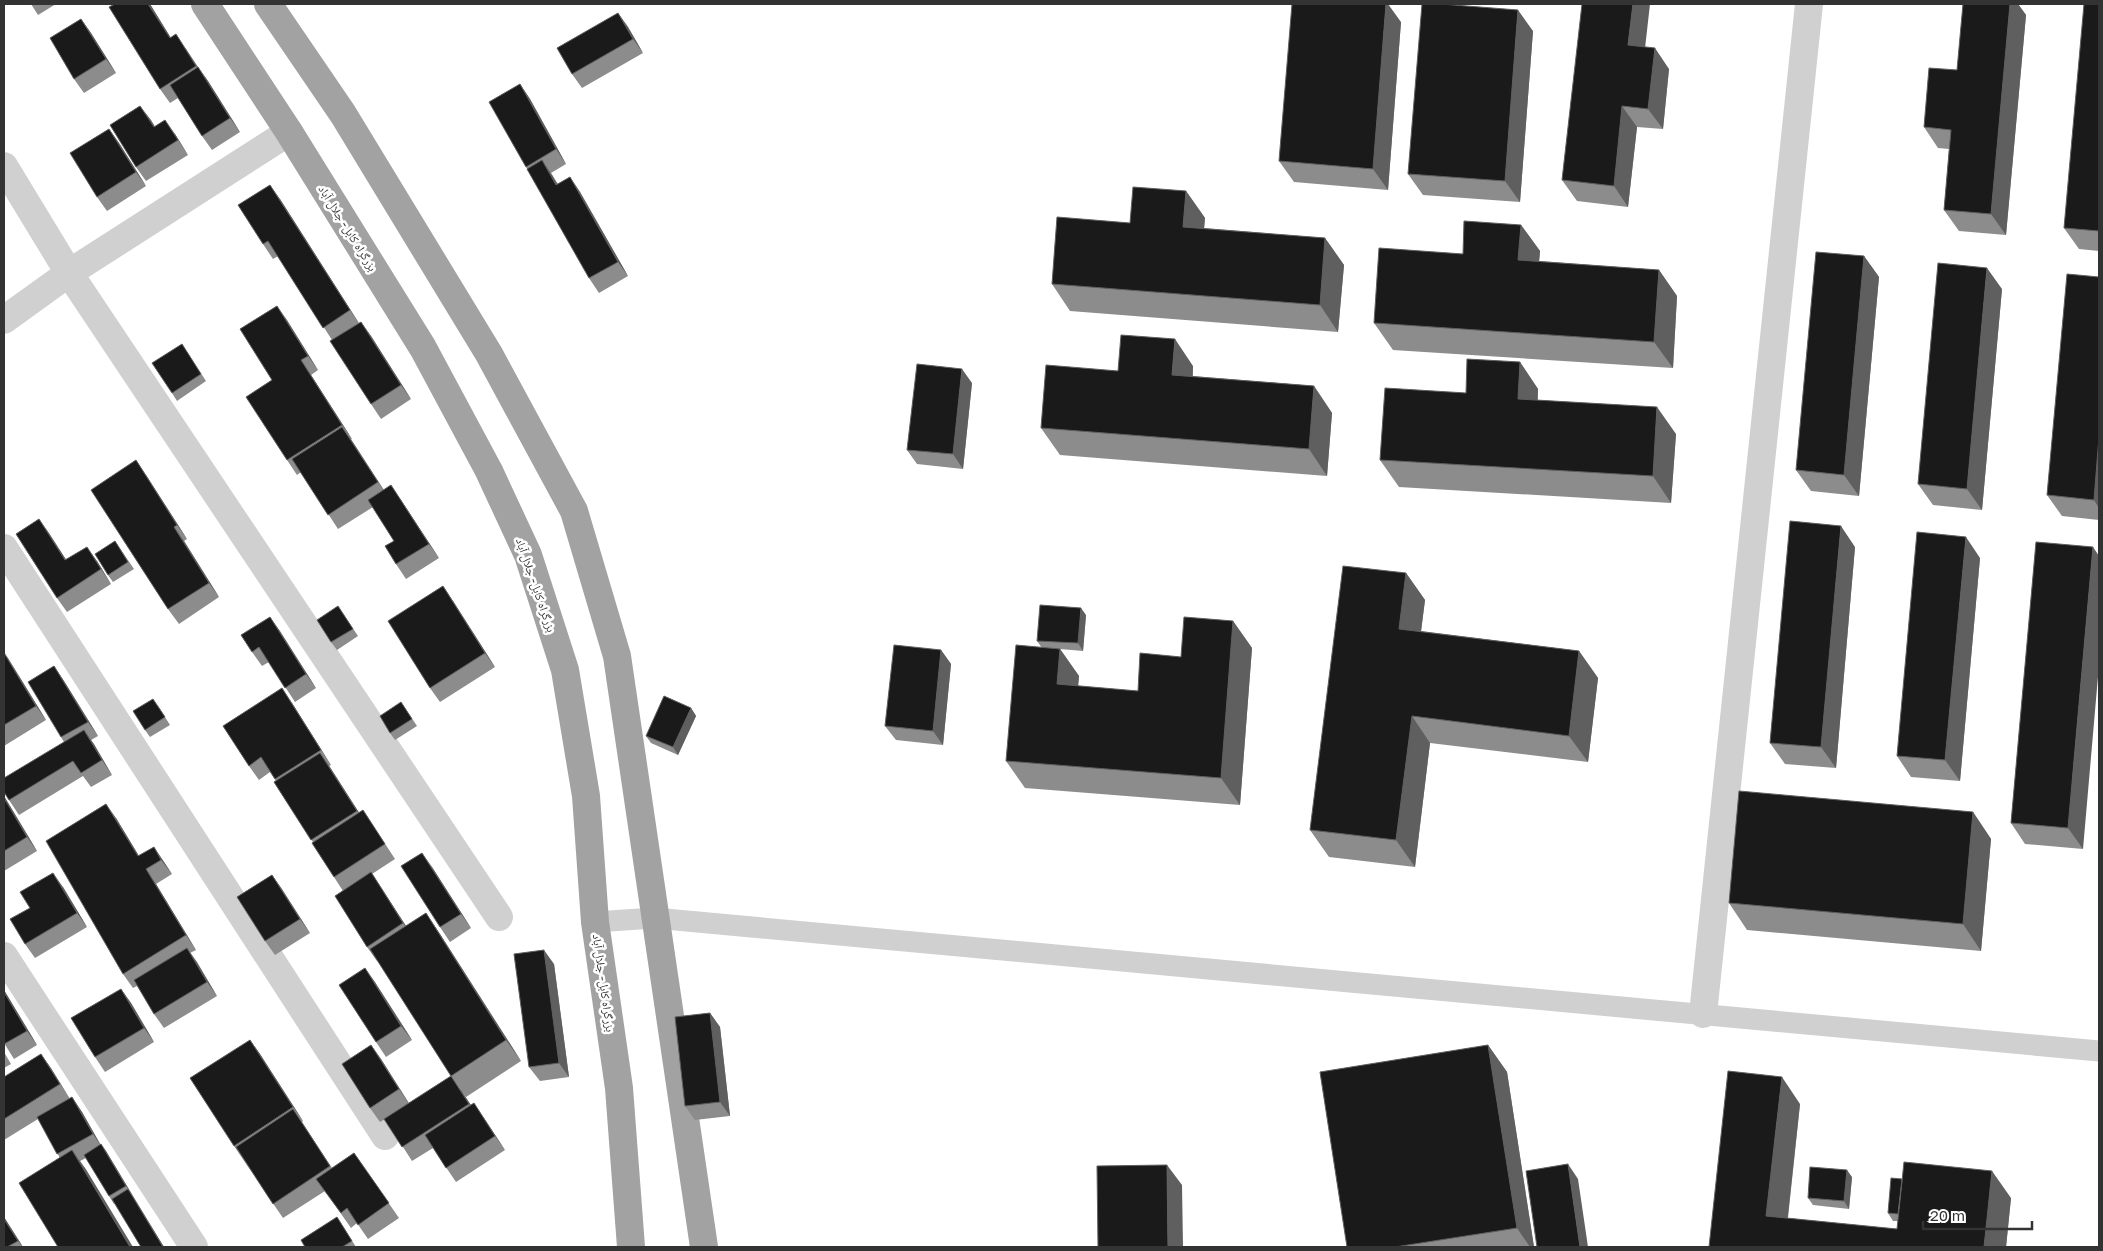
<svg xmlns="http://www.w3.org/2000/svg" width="2103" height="1251" viewBox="0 0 2103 1251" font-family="'Golos Text','Noto Naskh Arabic',sans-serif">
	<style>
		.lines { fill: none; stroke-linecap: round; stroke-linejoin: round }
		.service { stroke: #d0d0d0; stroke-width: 21 }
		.minor { stroke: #d0d0d0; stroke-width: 28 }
		.trunk { stroke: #a2a2a2; stroke-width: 28 }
		.wall { fill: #8c8c8c }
		.shaded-wall { fill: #5f5f5f }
		.building { fill: #1a1a1a; stroke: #5f5f5f }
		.labels { text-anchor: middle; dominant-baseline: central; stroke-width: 5; stroke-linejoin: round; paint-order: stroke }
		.street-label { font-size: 12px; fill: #333; stroke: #fff }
	</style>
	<rect width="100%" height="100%" fill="#fff"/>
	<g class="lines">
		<path class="service" d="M 595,922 L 654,918 L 2099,1051"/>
		<path class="minor" d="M 4,166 L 69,273 L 499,917
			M 4,320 L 69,273 L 289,132
			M 4,548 L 385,1136
			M 4,956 L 194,1247
			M 1703,1014 L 1809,4"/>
		<path class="trunk" d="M 205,4 L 289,132 L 423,348 L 489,471 L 528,555 L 565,670 L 586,796 L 595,922 L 619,1088 L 631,1247
			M 268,4 L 343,114 L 489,354 L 574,511 L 617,656 L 704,1247"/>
	</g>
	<path class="wall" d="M 31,4 L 56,4 L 38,15 Z
		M 115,4 L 150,4 L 171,38 L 186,49 L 198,67 L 208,81 L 240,132 L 212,150 L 202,136 L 178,98 L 170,103 L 160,89 Z
		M 1963,4 L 2018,4 L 2026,15 L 2006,235 L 1959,231 L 1944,210 L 1949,149 L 1938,148 L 1924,127 L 1957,70 Z
		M 2099,4 L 2099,251 L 2079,249 L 2064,228 Z
		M 618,13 L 628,27 L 643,53 L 582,88 L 572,74 Z
		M 81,19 L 91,33 L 116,73 L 84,93 L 74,79 Z
		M 1401,22 L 1388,190 L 1294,182 L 1279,161 Z
		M 1533,31 L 1520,202 L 1423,195 L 1408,174 Z
		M 1645,47 L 1669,69 L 1663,129 L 1637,127 L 1628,207 L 1577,201 L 1562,180 Z
		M 520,84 L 530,99 L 566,164 L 551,173 L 558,184 L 570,177 L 580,192 L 628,276 L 599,293 L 589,278 L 526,167 Z
		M 140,106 L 155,127 L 175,134 L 188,155 L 146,181 L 136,167 Z
		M 109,129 L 119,143 L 146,186 L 107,211 L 97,197 Z
		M 1186,191 L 1205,218 L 1204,228 L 1325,238 L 1344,265 L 1338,332 L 1070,311 L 1052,284 L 1130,223 Z
		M 280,199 L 359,323 L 361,322 L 371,336 L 411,399 L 381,419 L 371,404 L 332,340 L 278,256 L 273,259 L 263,244 Z
		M 1521,225 L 1540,251 L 1539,261 L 1659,270 L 1677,296 L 1673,368 L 1393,350 L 1374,323 L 1463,254 Z
		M 1864,256 L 1879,277 L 1859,496 L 1811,491 L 1796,470 Z
		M 2099,277 L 2099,520 L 2062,516 L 2047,495 Z
		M 2002,289 L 1982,510 L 1933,505 L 1918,484 Z
		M 277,306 L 318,370 L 311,375 L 352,439 L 351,439 L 384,490 L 401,500 L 439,558 L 406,579 L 396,564 L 394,541 L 373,507 L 338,529 L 301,472 L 297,475 L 287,460 L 272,380 Z
		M 182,344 L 206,381 L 177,401 L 172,393 Z
		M 1520,362 L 1538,389 L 1538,400 L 1676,434 L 1671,503 L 1399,487 L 1380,460 L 1466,393 Z
		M 1193,366 L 1193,376 L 1314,386 L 1332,413 L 1327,476 L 1060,455 L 1041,428 L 1118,371 Z
		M 972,383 L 963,469 L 917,464 L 907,450 Z
		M 146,475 L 187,539 L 184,541 L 219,597 L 179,624 L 168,609 Z
		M 39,519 L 66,560 L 97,561 L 111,584 L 67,612 L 57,598 Z
		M 115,541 L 134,569 L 113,582 L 108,575 Z
		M 2036,542 L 2083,849 L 2025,844 L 2011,823 Z
		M 1855,547 L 1836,768 L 1785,764 L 1770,743 Z
		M 1980,558 L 1960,781 L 1911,777 L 1897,756 Z
		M 1406,573 L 1425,600 L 1421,631 L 1579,651 L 1598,678 L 1588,762 L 1430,743 L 1415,867 L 1329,857 L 1310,830 Z
		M 453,601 L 495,667 L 440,702 L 430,688 Z
		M 338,606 L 358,636 L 337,650 L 331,642 Z
		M 1086,615 L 1083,651 L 1060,649 L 1079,676 L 1078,686 L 1138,691 L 1181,657 L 1233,621 L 1252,648 L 1240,805 L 1025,788 L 1006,761 L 1042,648 L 1037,641 Z
		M 270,617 L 316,688 L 295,702 L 269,662 L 262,666 L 252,652 Z
		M 941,650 L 951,664 L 943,745 L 896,740 L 885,726 Z
		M 4,652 L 46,720 L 4,746 Z
		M 54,666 L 64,681 L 98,736 L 91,740 L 112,775 L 91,787 L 83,776 L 19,815 L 9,800 L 64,742 L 61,737 Z
		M 401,702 L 417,726 L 395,740 L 390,733 Z
		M 292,703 L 331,765 L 329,766 L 359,813 L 363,810 L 395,859 L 372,874 L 406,926 L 426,913 L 440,934 L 521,1061 L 466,1097 L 451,1076 L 378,960 L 377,961 L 367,947 L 343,891 L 334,877 L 313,842 L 274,782 L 276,781 L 270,772 L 259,780 L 249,766 Z
		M 158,706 L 170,725 L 150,737 L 145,730 Z
		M 691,708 L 696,716 L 678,755 L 651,743 L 646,736 Z
		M 4,796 L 37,851 L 4,871 Z
		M 1973,812 L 1991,839 L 1981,951 L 1747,930 L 1729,903 Z
		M 116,818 L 139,856 L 154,847 L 172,874 L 156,884 L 196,950 L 190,953 L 217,996 L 164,1028 L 154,1014 L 137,986 L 133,988 L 123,974 Z
		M 432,867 L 471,928 L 450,942 L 440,927 Z
		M 272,875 L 310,933 L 275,955 L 265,941 Z
		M 63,887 L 87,927 L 35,958 L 25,944 Z
		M 554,964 L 569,1077 L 540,1081 L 529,1067 Z
		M 365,968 L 412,1040 L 386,1057 L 376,1042 Z
		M 121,989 L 131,1003 L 154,1042 L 105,1072 L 95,1057 Z
		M 4,990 L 37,1045 L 14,1059 L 4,1043 Z
		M 710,1013 L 720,1027 L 730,1116 L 695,1120 L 685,1106 Z
		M 250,1040 L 260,1054 L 303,1121 L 302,1122 L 332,1168 L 354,1153 L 399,1218 L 368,1239 L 357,1223 L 351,1228 L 325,1191 L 283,1218 L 234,1146 Z
		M 371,1045 L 381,1059 L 409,1103 L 461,1090 L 471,1105 L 484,1118 L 505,1150 L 456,1182 L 433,1148 L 412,1161 L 385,1119 L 380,1122 L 370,1108 Z
		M 1488,1045 L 1507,1072 L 1534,1247 L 1347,1247 Z
		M 4,1052 L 11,1064 L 4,1068 Z
		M 41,1054 L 70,1099 L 72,1097 L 82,1112 L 100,1144 L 101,1144 L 106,1151 L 164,1247 L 141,1247 L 115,1203 L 114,1204 L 109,1196 L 86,1158 L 80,1161 L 87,1171 L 60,1158 L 38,1119 L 4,1140 L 4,1077 Z
		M 1800,1104 L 1788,1218 L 1897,1229 L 1898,1221 L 1893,1221 L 1888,1213 L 2011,1198 L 2006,1247 L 1709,1247 Z
		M 1852,1177 L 1849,1209 L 1813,1205 L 1808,1198 Z
		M 4,1217 L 23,1247 L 4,1247 Z
		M 337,1217 L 356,1247 L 305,1247 Z"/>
	<path class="shaded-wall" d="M 148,4 L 150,4 L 180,53 L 170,38 Z
		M 1386,4 L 1388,4 L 1401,22 L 1388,190 L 1373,169 Z
		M 1633,4 L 1650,4 L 1643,66 L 1628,45 Z
		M 2010,4 L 2018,4 L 2026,15 L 2006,235 L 1991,214 Z
		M 1518,10 L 1533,31 L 1520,202 L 1505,181 Z
		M 618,13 L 628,27 L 643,53 L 633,39 Z
		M 81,19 L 91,33 L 116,73 L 106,59 Z
		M 176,34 L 186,49 L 206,80 L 196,66 Z
		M 1655,48 L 1669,69 L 1663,129 L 1648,109 Z
		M 198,67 L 208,81 L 240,132 L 230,118 Z
		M 520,84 L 530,99 L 566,164 L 556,149 Z
		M 140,106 L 151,120 L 164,142 Z
		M 1622,106 L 1637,127 L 1628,207 L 1614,186 Z
		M 165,120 L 175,134 L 188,155 L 178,140 Z
		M 109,129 L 119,143 L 146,186 L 136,172 Z
		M 542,160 L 552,175 L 566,200 L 556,185 Z
		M 570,177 L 580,192 L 628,276 L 618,262 Z
		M 270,185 L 280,199 L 360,325 L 350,310 Z
		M 1186,191 L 1205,218 L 1202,253 L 1183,227 Z
		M 1521,225 L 1540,251 L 1537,287 L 1518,260 Z
		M 1325,238 L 1344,265 L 1338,332 L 1320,305 Z
		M 1864,256 L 1879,277 L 1859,496 L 1844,475 Z
		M 1987,268 L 2002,289 L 1982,510 L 1967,489 Z
		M 1659,270 L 1677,296 L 1673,368 L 1654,342 Z
		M 277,306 L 287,320 L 318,370 L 308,356 Z
		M 361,322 L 371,336 L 411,399 L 401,385 Z
		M 1175,339 L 1193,366 L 1191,402 L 1172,375 Z
		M 301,360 L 311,375 L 352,439 L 342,425 Z
		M 1520,362 L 1538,389 L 1536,426 L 1518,399 Z
		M 962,369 L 972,383 L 963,469 L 953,454 Z
		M 1314,386 L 1332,413 L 1327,476 L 1309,449 Z
		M 1657,407 L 1676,434 L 1671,503 L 1653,476 Z
		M 342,427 L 352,441 L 388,497 L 378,482 Z
		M 2099,437 L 2099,508 L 2094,500 Z
		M 136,460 L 146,475 L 187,539 L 177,525 Z
		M 391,485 L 401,500 L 439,558 L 429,544 Z
		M 39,519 L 49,533 L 76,575 L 65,560 Z
		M 1841,526 L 1855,547 L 1836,768 L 1821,747 Z
		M 174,527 L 184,541 L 219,597 L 209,583 Z
		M 1966,537 L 1980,558 L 1960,781 L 1945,760 Z
		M 87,547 L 97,561 L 111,584 L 101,569 Z
		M 2093,547 L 2099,556 L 2099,665 L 2083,849 L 2068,828 Z
		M 1406,573 L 1425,600 L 1418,655 L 1399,629 Z
		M 443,586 L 453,601 L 495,667 L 485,653 Z
		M 1081,608 L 1086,615 L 1083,651 L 1078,643 Z
		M 270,617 L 280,631 L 316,688 L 306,674 Z
		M 1233,621 L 1252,648 L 1240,805 L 1221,778 Z
		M 1060,649 L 1079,676 L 1076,711 L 1057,684 Z
		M 941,650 L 951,664 L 943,745 L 933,731 Z
		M 1579,651 L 1598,678 L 1588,762 L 1569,736 Z
		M 4,652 L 8,658 L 46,720 L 36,706 Z
		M 54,666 L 64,681 L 98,736 L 88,722 Z
		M 282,688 L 292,703 L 331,765 L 321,750 Z
		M 691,708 L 696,716 L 678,755 L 673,747 Z
		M 1412,716 L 1430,743 L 1415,867 L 1396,840 Z
		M 84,730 L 94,744 L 112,775 L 102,760 Z
		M 320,753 L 330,767 L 367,825 L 357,811 Z
		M 4,796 L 37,851 L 27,837 L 4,798 Z
		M 106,804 L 116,818 L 148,871 L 138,856 Z
		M 1973,812 L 1991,839 L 1981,951 L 1963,924 Z
		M 154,847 L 172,874 L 161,860 Z
		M 422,853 L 432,867 L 471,928 L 461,914 Z
		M 146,869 L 156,884 L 196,950 L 186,935 Z
		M 371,872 L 381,887 L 413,937 L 403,923 Z
		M 53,873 L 63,887 L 87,927 L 77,913 Z
		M 272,875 L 282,889 L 310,933 L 300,919 Z
		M 426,913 L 440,934 L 521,1061 L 506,1040 Z
		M 187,948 L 197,962 L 217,996 L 207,982 Z
		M 544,950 L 554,964 L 569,1077 L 559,1063 Z
		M 365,968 L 375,982 L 412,1040 L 401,1026 Z
		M 121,989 L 131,1003 L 154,1042 L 144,1028 Z
		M 4,990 L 37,1045 L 27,1031 L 4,992 Z
		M 710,1013 L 720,1027 L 730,1116 L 720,1102 Z
		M 250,1040 L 260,1054 L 303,1121 L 293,1107 Z
		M 371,1045 L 381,1059 L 409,1104 L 399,1089 Z
		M 1488,1045 L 1507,1072 L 1534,1247 L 1530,1247 L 1517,1228 Z
		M 41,1054 L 51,1068 L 70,1099 L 60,1084 Z
		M 451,1076 L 461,1090 L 479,1118 L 469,1104 Z
		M 1782,1077 L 1800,1104 L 1785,1242 L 1766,1216 Z
		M 72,1097 L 82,1112 L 103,1149 L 93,1134 Z
		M 474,1103 L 484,1118 L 505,1150 L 495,1136 Z
		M 101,1144 L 106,1151 L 131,1193 L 126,1186 Z
		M 72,1150 L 87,1171 L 133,1247 L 130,1247 Z
		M 1568,1164 L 1578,1179 L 1588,1247 L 1580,1247 Z
		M 1167,1165 L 1182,1185 L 1183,1247 L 1168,1247 Z
		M 1847,1170 L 1852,1177 L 1849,1209 L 1844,1201 Z
		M 1992,1171 L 2011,1198 L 2006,1247 L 1984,1247 Z
		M 128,1189 L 133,1197 L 164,1247 L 163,1247 Z
		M 4,1217 L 23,1247 L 18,1241 L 4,1219 Z"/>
	<path class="building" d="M 115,4 L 148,4 L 170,38 L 176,34 L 196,66 L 160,89 L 109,7 Z
		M 1292,4 L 1386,4 L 1373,169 L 1279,161 Z
		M 1422,4 L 1441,4 L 1518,10 L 1505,181 L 1408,174 Z
		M 1582,4 L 1633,4 L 1628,45 L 1655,48 L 1648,109 L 1622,106 L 1614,186 L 1562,180 Z
		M 1963,4 L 2010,4 L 1991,214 L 1944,210 L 1951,130 L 1924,127 L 1929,68 L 1957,70 Z
		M 2084,4 L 2099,4 L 2099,231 L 2064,228 Z
		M 618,13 L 633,39 L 572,74 L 557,48 Z
		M 81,19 L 106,59 L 74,79 L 50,38 Z
		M 198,67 L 230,118 L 202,136 L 170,85 Z
		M 520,84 L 556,149 L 526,167 L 489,102 Z
		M 140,106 L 154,127 L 165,120 L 178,140 L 136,167 L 110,125 Z
		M 109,129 L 136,172 L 97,197 L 70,153 Z
		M 542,160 L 556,185 L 570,177 L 618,262 L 589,278 L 527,169 Z
		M 270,185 L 350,310 L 323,328 L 268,241 L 263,244 L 238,205 Z
		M 1133,187 L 1186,191 L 1183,227 L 1325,238 L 1320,305 L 1052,284 L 1057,217 L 1130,223 Z
		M 1464,221 L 1521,225 L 1518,260 L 1659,270 L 1654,342 L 1374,323 L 1379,248 L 1463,254 Z
		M 1816,252 L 1864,256 L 1844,475 L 1796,470 Z
		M 1938,263 L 1987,268 L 1967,489 L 1918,484 Z
		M 2067,274 L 2099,277 L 2099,437 L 2094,500 L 2047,495 Z
		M 277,306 L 308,356 L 301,360 L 342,425 L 287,460 L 246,397 L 272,380 L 240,329 Z
		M 361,322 L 401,385 L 371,404 L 330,341 Z
		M 1121,335 L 1175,339 L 1172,375 L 1314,386 L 1309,449 L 1041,428 L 1046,365 L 1118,371 Z
		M 182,344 L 201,374 L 172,393 L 152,363 Z
		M 1467,359 L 1520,362 L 1518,399 L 1657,407 L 1653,476 L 1380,460 L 1385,388 L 1466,393 Z
		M 917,364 L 962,369 L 953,454 L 907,450 Z
		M 342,427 L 378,482 L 328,515 L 292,459 Z
		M 136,460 L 177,525 L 174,527 L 209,583 L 168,609 L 91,490 Z
		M 391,485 L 429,544 L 396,564 L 385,546 L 394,541 L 368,500 Z
		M 39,519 L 65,560 L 87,547 L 101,569 L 57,598 L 16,534 Z
		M 1790,521 L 1841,526 L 1821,747 L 1770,743 Z
		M 1917,532 L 1966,537 L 1945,760 L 1897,756 Z
		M 115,541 L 128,562 L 108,575 L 95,554 Z
		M 2036,542 L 2093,547 L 2068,828 L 2011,823 Z
		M 1343,566 L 1406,573 L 1399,629 L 1579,651 L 1569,736 L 1412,716 L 1396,840 L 1310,830 Z
		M 443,586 L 485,653 L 430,688 L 388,621 Z
		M 1040,605 L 1081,608 L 1078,643 L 1037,641 Z
		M 338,606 L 353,629 L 331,642 L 317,620 Z
		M 270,617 L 306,674 L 285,688 L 259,647 L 252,652 L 241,635 Z
		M 1184,617 L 1233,621 L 1221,778 L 1006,761 L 1016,645 L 1060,649 L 1057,684 L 1138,691 L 1140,653 L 1181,657 Z
		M 894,645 L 941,650 L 933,731 L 885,726 Z
		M 4,653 L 36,706 L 4,725 Z
		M 54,666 L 88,722 L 61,737 L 28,682 Z
		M 282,688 L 321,750 L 275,779 L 261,757 L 249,766 L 223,726 Z
		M 664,696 L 691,708 L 673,747 L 646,736 Z
		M 153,699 L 165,717 L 145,730 L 133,711 Z
		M 401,702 L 412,719 L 390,733 L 380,716 Z
		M 84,730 L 102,760 L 81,773 L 73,761 L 9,800 L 4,792 L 4,778 Z
		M 320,753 L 357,811 L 311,840 L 274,782 Z
		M 1739,791 L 1973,812 L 1963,924 L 1729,903 Z
		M 4,798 L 27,837 L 4,851 Z
		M 106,804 L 138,856 L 154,847 L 161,860 L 146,869 L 186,935 L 123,974 L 46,841 Z
		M 363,810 L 385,844 L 334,877 L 312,843 Z
		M 422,853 L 461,914 L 440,927 L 401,866 Z
		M 371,872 L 403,923 L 367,947 L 335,896 Z
		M 53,873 L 77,913 L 25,944 L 10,919 L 30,908 L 20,892 Z
		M 272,875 L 300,919 L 265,941 L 237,897 Z
		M 426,913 L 506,1040 L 451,1076 L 370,949 Z
		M 187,948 L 207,982 L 154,1014 L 134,980 Z
		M 544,950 L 559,1063 L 529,1067 L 514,954 Z
		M 365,968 L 401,1026 L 376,1042 L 339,985 Z
		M 121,989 L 144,1028 L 95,1057 L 71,1018 Z
		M 4,992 L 27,1031 L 4,1044 Z
		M 710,1013 L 720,1102 L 685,1106 L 675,1017 Z
		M 250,1040 L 293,1107 L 234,1146 L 190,1078 Z
		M 371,1045 L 399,1089 L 370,1108 L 342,1064 Z
		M 1488,1045 L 1517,1228 L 1395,1247 L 1347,1247 L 1320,1072 Z
		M 41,1054 L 60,1084 L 4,1119 L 4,1077 Z
		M 1728,1071 L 1782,1077 L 1766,1216 L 1897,1229 L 1904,1162 L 1992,1171 L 1984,1247 L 1709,1247 Z
		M 451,1076 L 469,1104 L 402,1147 L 384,1119 Z
		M 72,1097 L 93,1134 L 57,1154 L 37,1117 Z
		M 474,1103 L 495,1136 L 446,1168 L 425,1135 Z
		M 293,1109 L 330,1166 L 273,1204 L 236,1147 Z
		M 101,1144 L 126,1186 L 109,1196 L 84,1155 Z
		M 72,1150 L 130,1247 L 58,1247 L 19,1183 Z
		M 354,1153 L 389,1203 L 358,1225 L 347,1208 L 341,1213 L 316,1179 Z
		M 1568,1164 L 1580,1247 L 1537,1247 L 1526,1171 Z
		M 1167,1165 L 1168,1247 L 1098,1247 L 1097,1166 Z
		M 1810,1167 L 1847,1170 L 1844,1201 L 1808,1198 Z
		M 1891,1178 L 1902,1179 L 1898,1214 L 1888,1213 Z
		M 128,1189 L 163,1247 L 141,1247 L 112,1199 Z
		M 337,1217 L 352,1241 L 342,1247 L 305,1247 L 301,1240 Z
		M 4,1219 L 18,1241 L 7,1247 L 4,1247 Z"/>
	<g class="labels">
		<g class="street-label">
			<text transform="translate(348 228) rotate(58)">بزرگراه کابل- جلال آباد</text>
			<text transform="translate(536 585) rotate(71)">بزرگراه کابل- جلال آباد</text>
			<text transform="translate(604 983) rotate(82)">بزرگراه کابل- جلال آباد</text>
		</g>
	</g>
	<rect width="2103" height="1251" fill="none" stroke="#333333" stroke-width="10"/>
	<path d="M1923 1221v8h109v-8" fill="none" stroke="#333333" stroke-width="2.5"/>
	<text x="1930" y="1221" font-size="15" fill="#333333" stroke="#ffffff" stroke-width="4" paint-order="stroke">20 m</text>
</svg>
